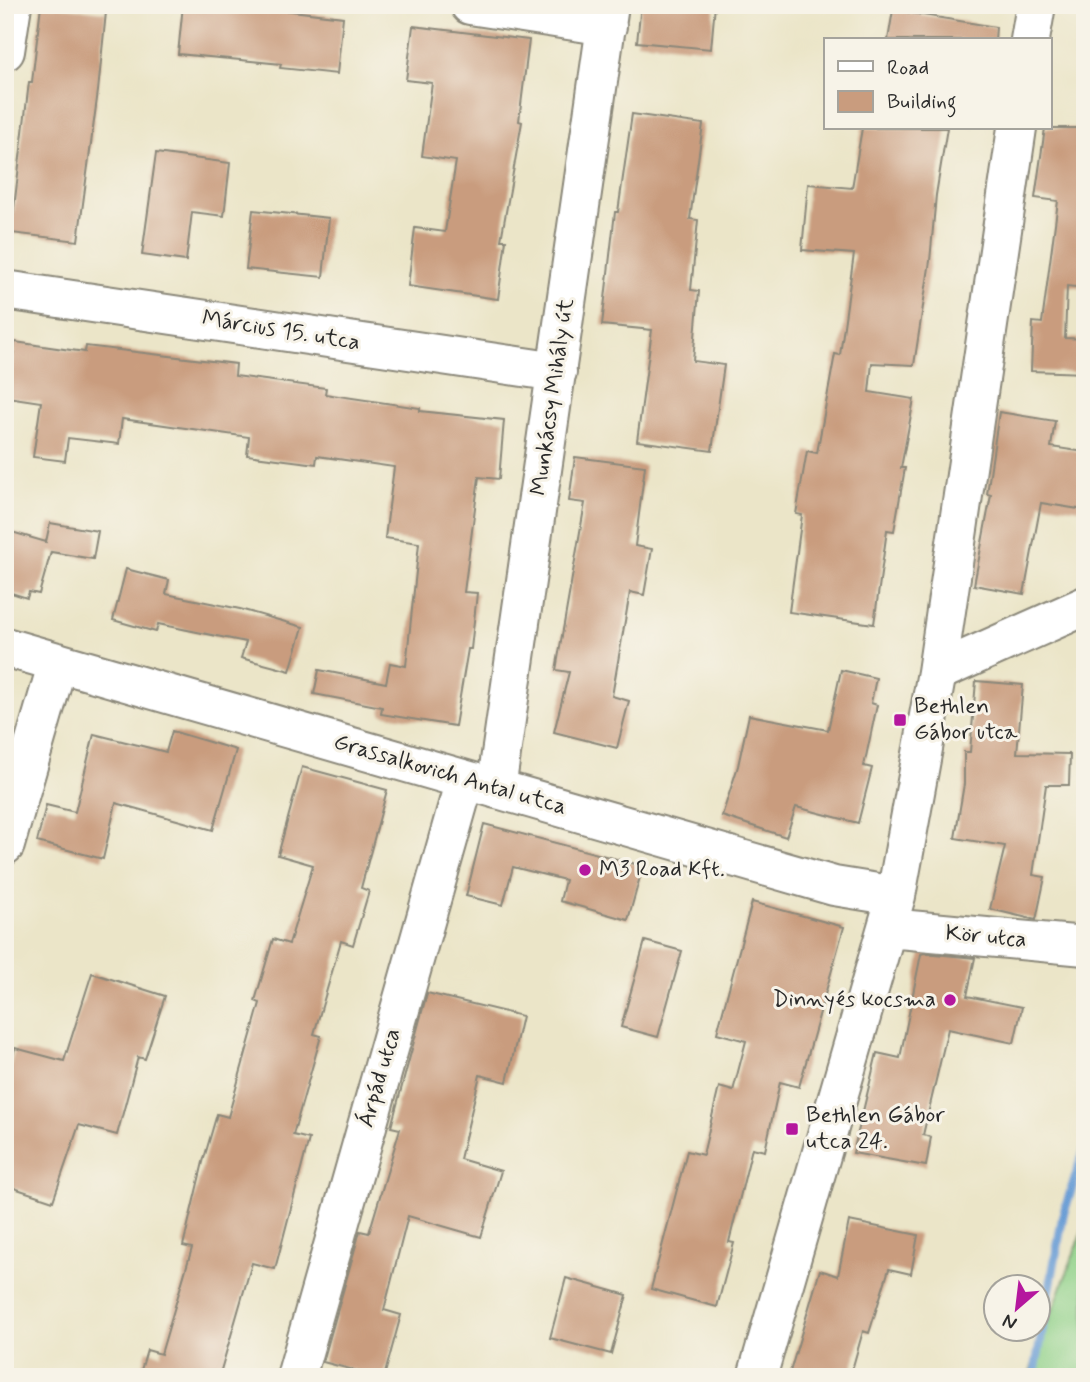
<svg xmlns="http://www.w3.org/2000/svg" width="1090" height="1382" viewBox="0 0 1090 1382" font-family="Mynerve,sans-serif">
	<style>
		.green { fill: #8fd188; stroke: #5d7e5a; stroke-width: 2 }
		.lines { fill: none; stroke-linecap: round; stroke-linejoin: round }
		.stream { stroke: #699dd5; stroke-width: 9 }
		.building { fill: #c99c7e }
		.minor-casing { stroke: #8b887a; stroke-width: 42 }
		.minor { stroke: #fff; stroke-width: 38 }
		.poi-dot { fill: #b5179e; stroke: #f7f3e8; stroke-width: 2.5 }
		.labels { text-anchor: middle; dominant-baseline: central; stroke-width: 6; stroke-linejoin: round; paint-order: stroke }
		.street-label { font-size: 23px; fill: #2b2b2b; stroke: #f7f3e8 }
		.poi-label { font-size: 23px; fill: #2b2b2b; stroke: #f7f3e8; text-anchor: start }
	</style>
	<rect width="100%" height="100%" fill="#f7f3e8"/>
	<filter id="ink" filterUnits="userSpaceOnUse"><feTurbulence type="fractalNoise" baseFrequency=".0143" numOctaves="2"/><feDisplacementMap in="SourceGraphic" scale="14" xChannelSelector="R" yChannelSelector="G"/><feConvolveMatrix kernelMatrix="1 2 1 2 8 2 1 2 1" color-interpolation-filters="sRGB"/></filter>
	<filter id="wash" filterUnits="userSpaceOnUse"><feTurbulence type="fractalNoise" baseFrequency=".00686" numOctaves="4" result="noise"/><feDisplacementMap in="SourceGraphic" scale="28" xChannelSelector="R" yChannelSelector="G"/><feGaussianBlur stdDeviation="1.57" result="paint"/><feColorMatrix in="noise" values="0 0 0 0 0 0 0 0 0 0 0 0 0 0 0 0 0 1.4 0 .05"/><feComposite in="paint" operator="in"/></filter>
	<g filter="url(#wash)">
		<rect width="100%" height="100%" fill="#ebe5c8"/>
		<path class="green" d="M 1085,1224 L 1085,1377 L 1028,1377 Z"/>
		<g class="lines">
			<path class="stream" d="M 1034,1377 L 1063,1215 L 1085,1148"/>
		</g>
		<g id="blocks">
			<path class="building" d="M 41,5 L 106,12 L 98,91 L 78,241 L 11,233 L 29,82 L 32,82 Z
				M 183,5 L 266,5 L 265,8 L 343,17 L 337,74 L 280,68 L 281,64 L 178,54 Z
				M 641,5 L 715,5 L 711,49 L 637,42 Z
				M 893,10 L 996,27 L 995,40 L 888,40 Z
				M 413,26 L 529,40 L 519,121 L 522,122 L 501,240 L 506,240 L 498,299 L 408,286 L 415,228 L 445,232 L 456,161 L 422,156 L 432,83 L 406,80 Z
				M 632,114 L 703,124 L 690,219 L 698,220 L 691,290 L 699,291 L 693,361 L 724,365 L 712,451 L 637,441 L 652,330 L 602,325 L 615,212 L 618,212 Z
				M 862,128 L 947,128 L 936,195 L 930,261 L 914,365 L 872,363 L 869,392 L 914,399 L 901,468 L 905,468 L 894,531 L 887,530 L 874,624 L 789,612 L 802,515 L 796,514 L 807,451 L 817,453 L 835,354 L 840,355 L 854,254 L 802,250 L 808,184 L 852,188 Z
				M 1045,128 L 1085,128 L 1085,288 L 1067,286 L 1065,338 L 1085,339 L 1085,373 L 1031,371 L 1033,322 L 1042,323 L 1058,201 L 1035,198 Z
				M 156,153 L 230,163 L 224,216 L 192,212 L 186,261 L 142,255 Z
				M 253,210 L 329,218 L 323,277 L 246,269 Z
				M 15,342 L 85,352 L 86,346 L 236,364 L 235,376 L 326,388 L 325,394 L 420,408 L 420,411 L 504,420 L 499,479 L 479,477 L 464,592 L 477,593 L 471,649 L 468,649 L 455,726 L 381,714 L 382,707 L 314,694 L 319,670 L 386,683 L 390,663 L 406,666 L 419,543 L 385,538 L 394,467 L 317,456 L 316,464 L 247,455 L 249,437 L 122,419 L 119,444 L 68,438 L 65,461 L 33,457 L 41,402 L 7,397 Z
				M 999,412 L 1055,421 L 1051,447 L 1085,452 L 1085,510 L 1041,503 L 1024,594 L 974,585 L 991,495 L 987,494 Z
				M 575,457 L 645,466 L 635,546 L 652,549 L 644,595 L 630,592 L 612,696 L 629,701 L 617,748 L 554,732 L 569,672 L 556,670 L 585,503 L 569,501 Z
				M 50,523 L 98,531 L 93,559 L 51,552 L 39,594 L 29,592 L 27,598 L 5,591 L 5,530 L 46,542 Z
				M 126,569 L 169,580 L 166,594 L 240,609 L 303,627 L 290,671 L 241,658 L 246,642 L 158,624 L 156,632 L 113,620 Z
				M 841,670 L 876,678 L 871,703 L 877,705 L 864,766 L 872,768 L 858,823 L 796,807 L 786,837 L 722,816 L 738,766 L 749,715 L 828,730 Z
				M 976,681 L 1023,685 L 1017,753 L 1070,754 L 1069,785 L 1046,785 L 1033,875 L 1045,877 L 1036,920 L 990,909 L 1005,846 L 955,838 L 964,784 L 964,752 L 970,752 Z
				M 172,731 L 236,750 L 213,830 L 116,803 L 103,859 L 37,842 L 46,805 L 75,812 L 94,734 L 166,752 Z
				M 302,767 L 387,790 L 361,888 L 369,891 L 353,945 L 341,941 L 314,1034 L 321,1036 L 293,1135 L 309,1139 L 275,1269 L 252,1263 L 219,1377 L 139,1377 L 147,1350 L 161,1354 L 192,1248 L 183,1246 L 203,1162 L 217,1114 L 228,1117 L 260,1003 L 255,1001 L 273,939 L 289,944 L 313,865 L 278,855 Z
				M 484,824 L 643,866 L 628,920 L 560,901 L 565,880 L 513,867 L 503,905 L 466,896 Z
				M 752,902 L 844,927 L 799,1087 L 780,1082 L 765,1151 L 752,1148 L 729,1242 L 734,1243 L 717,1307 L 651,1289 L 687,1151 L 703,1155 L 719,1087 L 733,1091 L 746,1041 L 717,1033 Z
				M 645,941 L 682,951 L 658,1037 L 621,1027 Z
				M 924,953 L 975,958 L 967,996 L 1022,1007 L 1014,1043 L 948,1029 L 923,1135 L 931,1137 L 926,1166 L 853,1153 L 877,1053 L 900,1058 L 921,954 Z
				M 92,973 L 165,996 L 145,1059 L 138,1057 L 117,1135 L 79,1125 L 53,1201 L 5,1185 L 5,1086 L 15,1048 L 64,1061 Z
				M 427,993 L 522,1016 L 507,1082 L 480,1075 L 460,1159 L 501,1171 L 481,1237 L 408,1216 L 384,1310 L 401,1315 L 384,1377 L 381,1377 L 323,1362 L 360,1231 L 369,1233 L 400,1129 L 391,1127 Z
				M 849,1221 L 918,1235 L 911,1274 L 889,1269 L 869,1333 L 863,1331 L 850,1377 L 807,1377 L 790,1372 L 820,1270 L 838,1276 Z
				M 566,1278 L 627,1295 L 611,1354 L 550,1338 Z"/>
		</g>
	</g>
	<g filter="url(#ink)">
		<use href="#blocks" fill-opacity="0" stroke="#8b887a" stroke-width="2"/>
		<g class="lines">
			<defs>
				<path id="minor" d="M 470,5 L 607,26
					M 1030,40 L 1036,5
					M 5,51 L 12,5
					M 5,290 L 557,372
					M 5,647 L 834,886 L 896,896
					M 937,672 L 1085,606
					M 496,789 L 609,5
					M 5,845 L 58,662
					M 888,928 L 1085,946
					M 296,1377 L 465,780
					M 757,1377 L 896,896 L 937,672 L 1017,128"/>
			</defs>
			<use href="#minor" class="minor-casing"/>
			<use href="#minor" class="minor"/>
		</g>
	</g>
	<g class="poi-dot">
		<rect x="893" y="713" width="14" height="14" rx="3.5"/>
		<circle cx="585" cy="870" r="7"/>
		<circle cx="950" cy="1000" r="7"/>
		<rect x="785" y="1122" width="14" height="14" rx="3.5"/>
	</g>
	<g class="labels">
		<g class="street-label">
			<text transform="translate(281 331) rotate(9)">Március 15. utca</text>
			<text transform="translate(553 397) rotate(-82)">Munkácsy Mihály út</text>
			<text transform="translate(450 775) rotate(16)">Grassalkovich Antal utca</text>
			<text transform="translate(986 937) rotate(5)">Kör utca</text>
			<text transform="translate(380 1078) rotate(-74)">Árpád utca</text>
		</g>
		<g class="poi-label">
			<text x="914" y="707">Bethlen<tspan x="914" dy="26">Gábor utca</tspan></text>
			<text x="599" y="870">M3 Road Kft.</text>
			<text x="936" y="1000" text-anchor="end">Dinnyés kocsma</text>
			<text x="806" y="1116">Bethlen Gábor<tspan x="806" dy="26">utca 24.</tspan></text>
		</g>
	</g>
	<rect width="1090" height="1382" fill="none" stroke="#f7f3e8" stroke-width="28"/>
	<rect x="824" y="38" width="228" height="91" fill="#f7f3e8" stroke="#a5a39c" stroke-width="2"/>
	<rect x="838" y="61" width="35" height="10" fill="#ffffff" stroke="#a5a39c" stroke-width="2"/>
	<text x="887" y="74" font-size="21" fill="#2b2b2b">Road</text>
	<rect x="838" y="91" width="35" height="21" fill="#c99c7e" stroke="#a5a39c" stroke-width="2"/>
	<text x="887" y="108" font-size="21" fill="#2b2b2b">Building</text>
	<g transform="translate(1017 1308) rotate(208)"><circle r="33" fill="#f7f3e8" stroke="#a5a39c" stroke-width="2"/>
	<path d="M0-5L12 26L0 18L-12 26Z" fill="#b5179e"/>
	<text y="-10" font-size="19" font-weight="bold" text-anchor="middle" fill="#2b2b2b">N</text>
	</g>
</svg>
